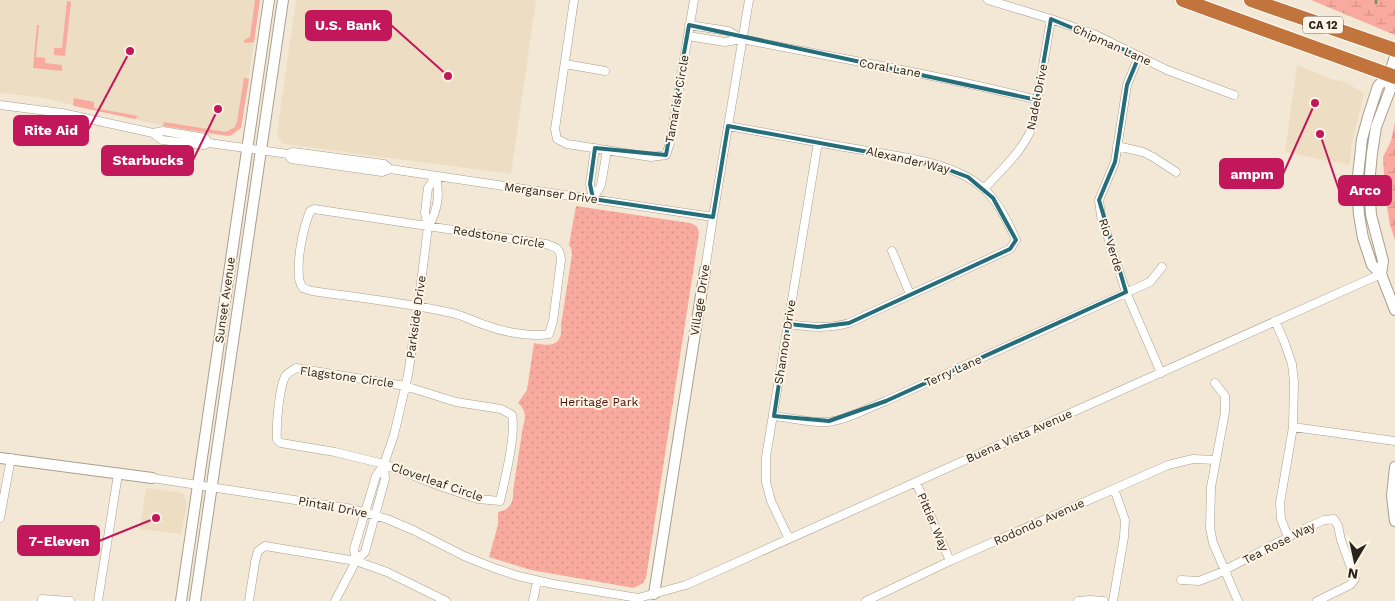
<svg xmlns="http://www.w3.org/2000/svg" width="1395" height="601" viewBox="0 0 1395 601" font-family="'Work Sans',sans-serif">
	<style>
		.built { fill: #ecddc3 }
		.grass { fill: #f9aa9e }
		.wetland { fill: url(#wetland-marsh) }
		.park { fill: url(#park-dots) }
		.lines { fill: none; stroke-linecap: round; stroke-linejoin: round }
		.stream { stroke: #729455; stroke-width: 2.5 }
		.street-casing { stroke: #aa9f8e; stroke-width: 9 }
		.secondary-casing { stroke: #aa9f8e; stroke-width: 12 }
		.highway-casing { stroke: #fff; stroke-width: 16 }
		.street { stroke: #fff; stroke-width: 8 }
		.secondary { stroke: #fff; stroke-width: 10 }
		.highway { stroke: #c1753c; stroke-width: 14 }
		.marked { fill: none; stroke: #256d79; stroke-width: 4; stroke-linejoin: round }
		.labels { text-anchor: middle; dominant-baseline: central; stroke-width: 4; stroke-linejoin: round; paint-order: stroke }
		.shield { fill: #fef5e6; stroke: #69635a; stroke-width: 1 }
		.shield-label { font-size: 11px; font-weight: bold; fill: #29251e }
		.street-label { font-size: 12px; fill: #29251e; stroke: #fef5e6 }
		.park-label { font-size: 12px; fill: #4e0e09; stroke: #fef5e6 }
		.leader { fill: none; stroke: #c2185b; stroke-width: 2 }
		.callout-dot { fill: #c2185b; stroke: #fef5e6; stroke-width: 2 }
		.callout { fill: #c2185b; stroke: #c2185b; stroke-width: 2 }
		.callout-label { font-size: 14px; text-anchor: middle; font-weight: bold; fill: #fff }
	</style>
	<defs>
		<pattern id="wetland-marsh" width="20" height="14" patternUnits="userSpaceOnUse" patternTransform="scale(1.25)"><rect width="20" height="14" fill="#f9aa9e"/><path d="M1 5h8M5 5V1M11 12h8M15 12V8" fill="none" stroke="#d59288"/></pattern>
		<pattern id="park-dots" width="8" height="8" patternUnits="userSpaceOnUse" patternTransform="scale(1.25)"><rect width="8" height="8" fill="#f9aa9e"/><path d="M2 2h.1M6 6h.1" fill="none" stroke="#d59288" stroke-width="1.8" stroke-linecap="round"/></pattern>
	</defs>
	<rect width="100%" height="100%" fill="#f3e8d5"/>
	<path class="built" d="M 0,0 L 260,0 L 241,128 L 231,136 L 213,135 L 168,127 L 39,97 L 0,93 Z
		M 296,0 L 536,0 L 511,174 L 284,144 L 279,139 L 277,133 Z
		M 1297,65 L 1330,79 L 1345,82 L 1364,93 L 1352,143 L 1349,165 L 1285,152 Z
		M 146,488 L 178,492 L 183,494 L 187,503 L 181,534 L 140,529 Z"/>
	<path class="grass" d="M 255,0 L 260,0 L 254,42 L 246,43 L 243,41 L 250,37 Z
		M 67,1 L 71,2 L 65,56 L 54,55 L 54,48 L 62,48 Z
		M 37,25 L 39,25 L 36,57 L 45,58 L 45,63 L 62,65 L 62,71 L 33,68 Z
		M 244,78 L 249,79 L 241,128 L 230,136 L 163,126 L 164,122 L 226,132 L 235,127 L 237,122 Z
		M 74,98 L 94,102 L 94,108 L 138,116 L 135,119 L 74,106 L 73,105 Z"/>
	<path class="wetland" d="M 1311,0 L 1395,0 L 1395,35 Z
		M 1395,122 L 1395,240 L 1390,225 L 1385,195 L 1383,157 L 1391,141 Z"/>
	<path class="park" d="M 576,206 L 690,223 C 696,225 698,227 699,233 L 646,578 L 643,583 L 634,588 L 531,570 L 489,557 L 498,525 L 498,512 C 510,510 514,502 513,491 L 523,426 C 526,417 526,410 518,403 L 527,390 L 534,343 C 551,347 563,346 561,325 L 572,254 L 571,248 L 569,245 Z"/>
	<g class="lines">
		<path class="stream" d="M 1376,0 L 1376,3"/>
		<defs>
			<path id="street" d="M 574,0 L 555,129 L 557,139 L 567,144 L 651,157 L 666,155 L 670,143 L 694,0
				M 988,0 L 1051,19 L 1096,35 L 1167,70 L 1234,95
				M 689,25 L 728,31 L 742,39 C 841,59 940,75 1037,100
				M 688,36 L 725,42 L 742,39
				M 1139,56 L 1127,85 L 1115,162 L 1099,200 L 1101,216 L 1126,292 L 1161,373
				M 565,64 L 605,71
				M 0,105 L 62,113 L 153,133 L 162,140 L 204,145 L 209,143 L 288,154 L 293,152 L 384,164 L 390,169
				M 728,126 C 767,133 805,140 844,147 C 887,155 951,159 984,189 C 999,203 1008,222 1016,240 L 1010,249 L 849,323 C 829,329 808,327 788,324
				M 153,133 L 163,131 L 205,138 L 209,143
				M 1117,146 L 1143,152 L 1153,157 L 1176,172
				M 288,154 L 291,159 L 382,172 L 390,169 L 713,217
				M 984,189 C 1002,169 1024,150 1033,125 L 1051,19
				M 593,199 L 601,185 L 607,150
				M 593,199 L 590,184 L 595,148
				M 314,209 L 546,244 C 556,248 560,247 561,260 L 553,321 L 549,334 C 530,337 503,332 485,325 C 475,322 466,317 456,314 C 409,303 360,298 312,291 L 303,288 C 301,285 299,281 299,277 C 297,257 303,229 310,211 Z
				M 428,227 C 438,210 440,195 436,176
				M 892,251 L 910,294
				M 705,270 L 713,217 L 749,0
				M 1275,321 L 1284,341 L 1292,364 L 1294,382 L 1293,427 L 1280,503 L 1281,519 L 1288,537
				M 296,368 L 405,386 L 456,402 L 501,409 L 512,415 C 516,436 505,479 500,501 L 478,499 L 437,485 L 384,464 L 335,452 L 281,443 L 277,440 C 276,427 279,386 286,375 C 288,373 293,370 296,368 Z
				M 1215,383 L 1225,396 L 1225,412 L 1211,487 L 1210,528 L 1213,543 L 1238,601
				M 774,416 C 791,418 810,423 828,422 C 847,420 867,408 886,401 L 1150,282 L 1162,267
				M 1293,427 L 1395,441
				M 152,478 L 353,509 L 387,519 L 413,530 L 464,556 L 494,568 L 518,576 L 553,584 L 638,598 L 686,585 L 1381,274
				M 916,482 L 950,561
				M 0,518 L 11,458
				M 789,539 L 771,501 L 766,482 L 766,457 L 818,142
				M 356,561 L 354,549 L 376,476 L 384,464 L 394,435 L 408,375 L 418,307 L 428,227 L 425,213 L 428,188 L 436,176
				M 1181,580 L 1199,581 L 1217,574 L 1306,528 L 1324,520 L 1334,519 L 1338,526 L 1341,540 L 1355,579 L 1350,585 L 1317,601
				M 42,601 L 42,599 L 70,601
				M 98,601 L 118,474
				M 249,601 L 255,562 L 258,551 L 265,546 L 356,561 L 387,572 L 446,601
				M 335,601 L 356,561 L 365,552 L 385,479 L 384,464
				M 533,601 L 537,581
				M 866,601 L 950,561 L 1114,489 L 1168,465 L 1193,459 L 1215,460
				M 1078,601 L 1090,600 L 1104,601
				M 1113,601 L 1124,537 L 1125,520 L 1114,489"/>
			<path id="secondary" d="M 1395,57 L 1389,75 L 1390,90 L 1376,127 L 1372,153 L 1369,185 L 1371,215 L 1383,261 L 1381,274 L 1395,310
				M 1381,274 L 1372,265 L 1363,238 L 1359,215 L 1357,185 L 1362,139 L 1368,117 L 1378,86 L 1389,75
				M 0,458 L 152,478
				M 1395,467 L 1392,496 L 1395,521
				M 654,594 L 705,270
				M 181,601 L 269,0
				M 195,601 L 283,0"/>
			<path id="highway" d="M 1183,0 L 1395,77
				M 1251,0 L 1395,50"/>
		</defs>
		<use href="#street" class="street-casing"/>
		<use href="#secondary" class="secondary-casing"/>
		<use href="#highway" class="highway-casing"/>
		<use href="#street" class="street"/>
		<use href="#secondary" class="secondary"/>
		<use href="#highway" class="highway"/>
	</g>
	<path class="marked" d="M 1051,19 L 1139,56 L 1127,85 L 1115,162 L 1099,200 L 1126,292 L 886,401 L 829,421 L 774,416 L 788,324 L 818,327 L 849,323 L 1010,249 L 1016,240 L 993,198 L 968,177 L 933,164 L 728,126 L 713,217 L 593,199 L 590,184 L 595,148 L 666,155 L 689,25 L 1037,100 Z"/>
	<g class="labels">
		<rect class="shield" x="1303" y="16.5" width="40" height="17" rx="4"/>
		<g class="shield-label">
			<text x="1323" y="25">CA 12</text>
		</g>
		<g class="street-label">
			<text transform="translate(1112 45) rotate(24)">Chipman Lane</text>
			<text transform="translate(890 68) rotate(10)">Coral Lane</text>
			<text transform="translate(1037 97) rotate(-79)">Nadel Drive</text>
			<text transform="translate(677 99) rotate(-80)">Tamarisk Circle</text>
			<text transform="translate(908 160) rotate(13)">Alexander Way</text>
			<text transform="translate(551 193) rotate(8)">Merganser Drive</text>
			<text transform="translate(499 237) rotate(9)">Redstone Circle</text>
			<text transform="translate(1111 245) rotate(72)">Rio Verde</text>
			<text transform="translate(225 300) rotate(-82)">Sunset Avenue</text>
			<text transform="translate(700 300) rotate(-81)">Village Drive</text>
			<text transform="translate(416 317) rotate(-82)">Parkside Drive</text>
			<text transform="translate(785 342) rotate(-81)">Shannon Drive</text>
			<text transform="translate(953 371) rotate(-24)">Terry Lane</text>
			<text transform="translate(347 377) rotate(8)">Flagstone Circle</text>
			<text transform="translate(1019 436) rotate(-24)">Buena Vista Avenue</text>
			<text transform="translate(437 482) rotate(19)">Cloverleaf Circle</text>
			<text transform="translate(333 507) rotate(11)">Pintail Drive</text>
			<text transform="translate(933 522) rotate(67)">Pittier Way</text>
			<text transform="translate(1039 522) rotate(-24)">Rodondo Avenue</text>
			<text transform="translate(1279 543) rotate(-27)">Tea Rose Way</text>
		</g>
		<g class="park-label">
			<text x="599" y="402">Heritage Park</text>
		</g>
	</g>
	<path class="leader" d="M448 76L391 25M130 51L88 130M218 109L193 160M1315 103L1283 174M1320 134L1339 190M156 518L99 541"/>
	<g class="callout-dot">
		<circle cx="448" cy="76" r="5"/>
		<circle cx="130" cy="51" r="5"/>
		<circle cx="218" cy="109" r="5"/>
		<circle cx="1315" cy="103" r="5"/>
		<circle cx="1320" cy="134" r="5"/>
		<circle cx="156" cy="518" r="5"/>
	</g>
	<g class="callout">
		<rect x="306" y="11" width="85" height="29" rx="5"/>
		<rect x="14" y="116" width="74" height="29" rx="5"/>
		<rect x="102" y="146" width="91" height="29" rx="5"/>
		<rect x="1220" y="159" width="63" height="29" rx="5"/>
		<rect x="1339" y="176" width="52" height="29" rx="5"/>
		<rect x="18" y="526" width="81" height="29" rx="5"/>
	</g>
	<g class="callout-label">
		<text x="348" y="30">U.S. Bank</text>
		<text x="51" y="135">Rite Aid</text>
		<text x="148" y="165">Starbucks</text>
		<text x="1252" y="179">ampm</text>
		<text x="1365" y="195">Arco</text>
		<text x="59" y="546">7-Eleven</text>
	</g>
	<g transform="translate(1355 561) rotate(189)" stroke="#fef5e6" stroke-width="4" paint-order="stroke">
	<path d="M0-4L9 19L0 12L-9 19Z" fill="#29251e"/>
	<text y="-8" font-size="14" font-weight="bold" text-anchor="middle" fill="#29251e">N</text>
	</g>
</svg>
